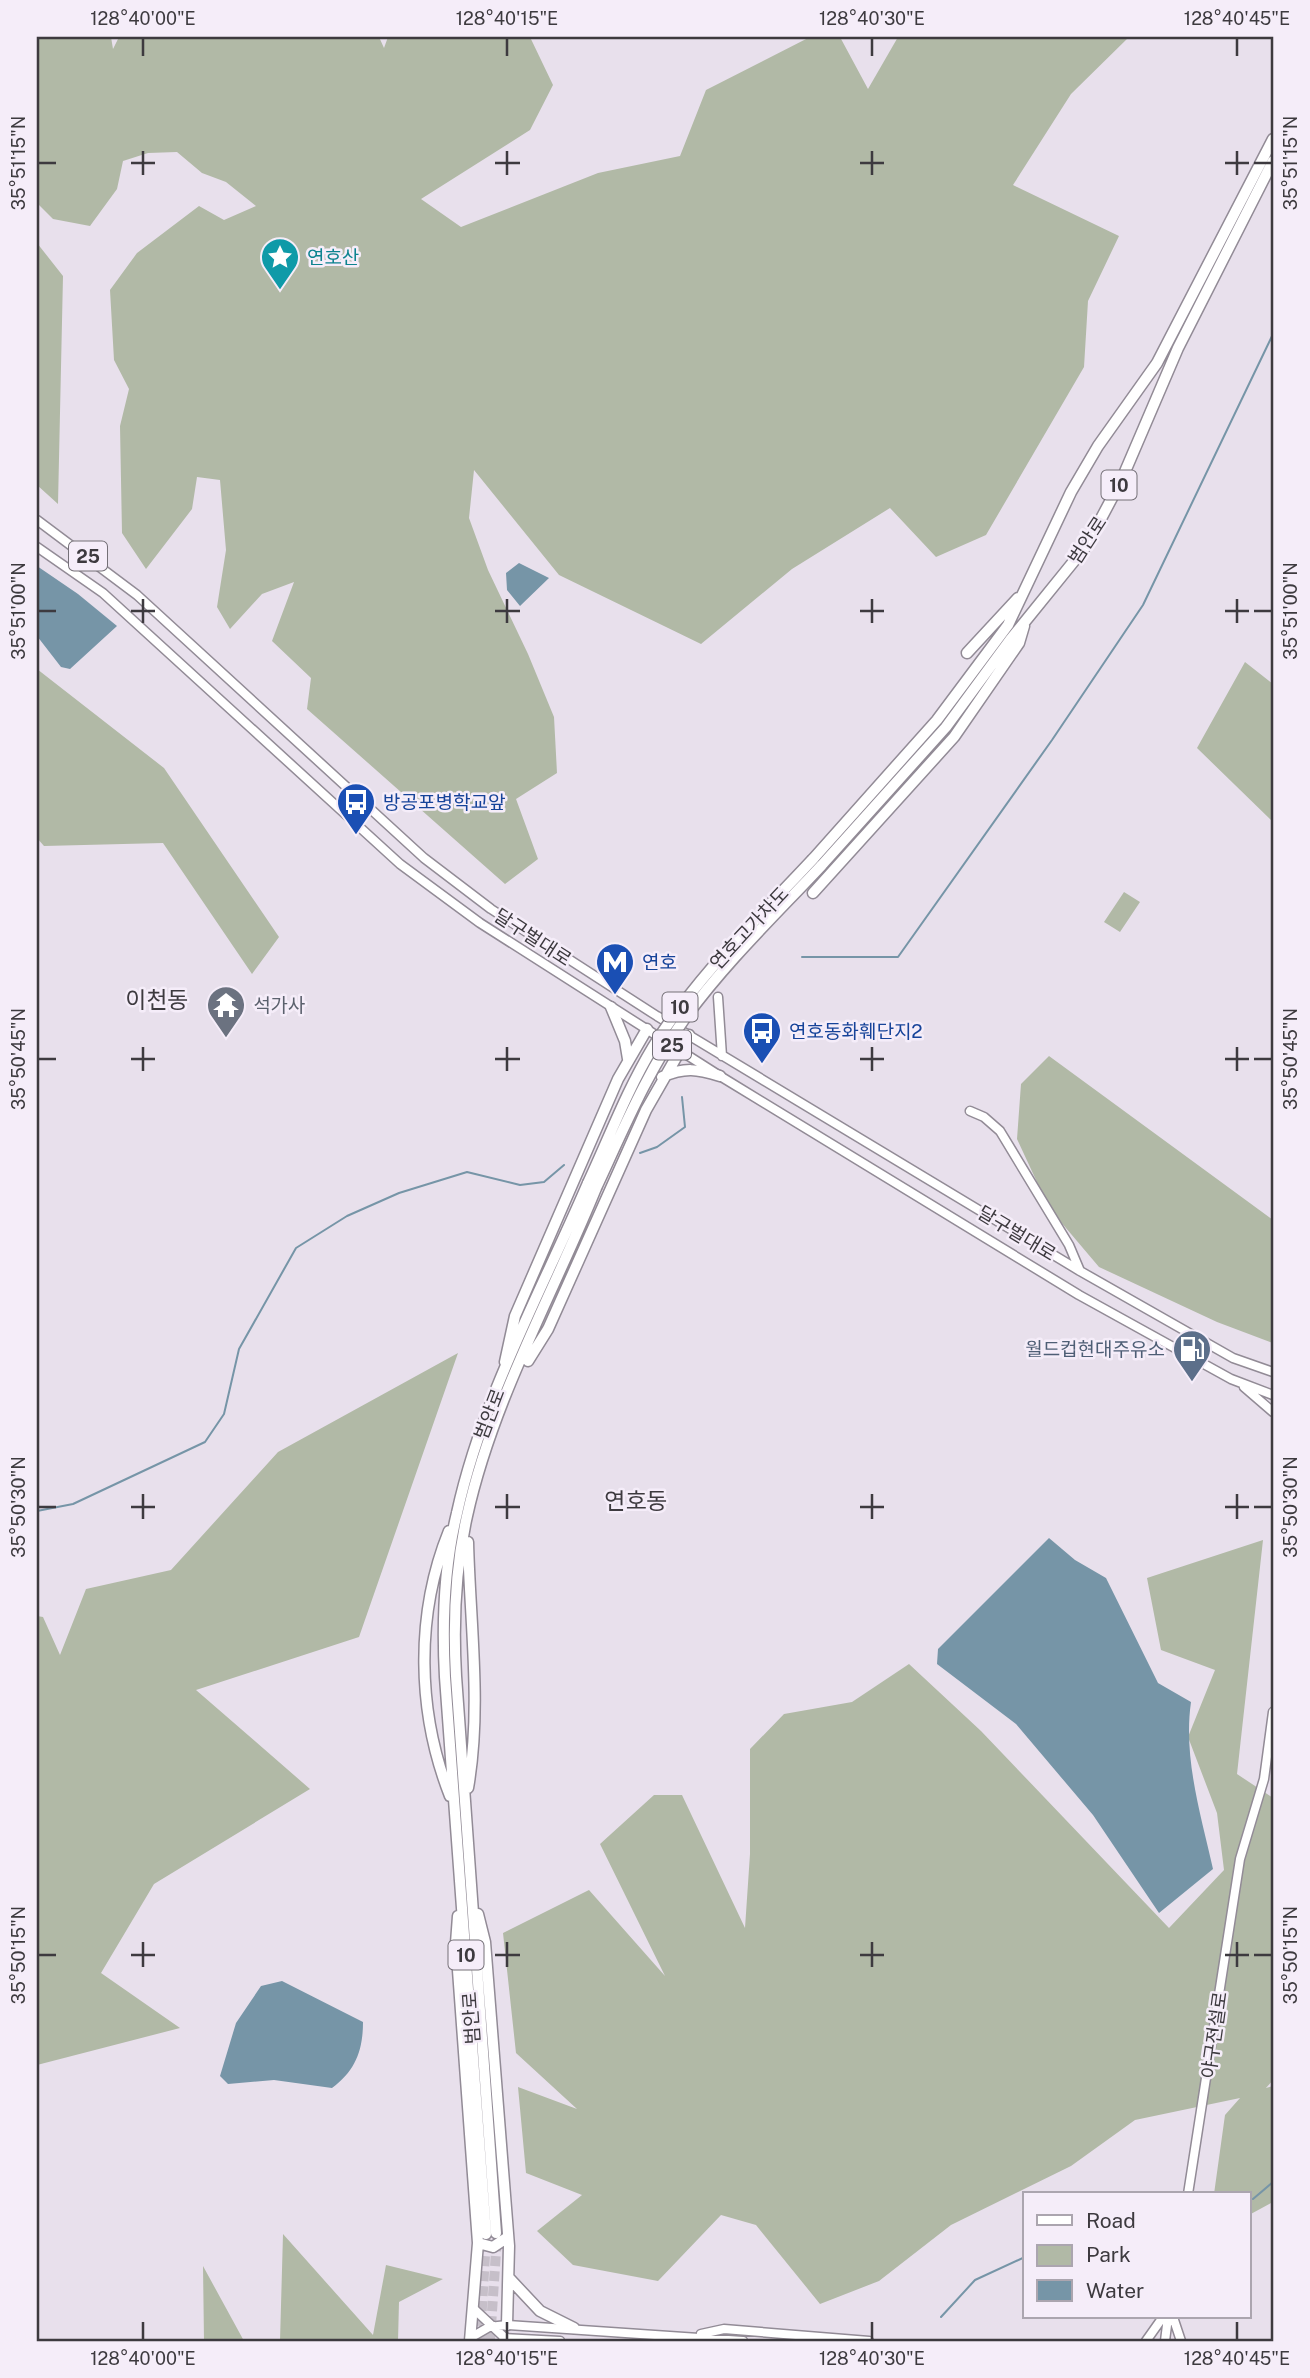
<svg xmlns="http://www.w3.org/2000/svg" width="1310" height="2378" viewBox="0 0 1310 2378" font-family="'Public Sans','Noto Sans KR',sans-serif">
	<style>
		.green { fill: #b1b9a6 }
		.water { fill: #7695a7 }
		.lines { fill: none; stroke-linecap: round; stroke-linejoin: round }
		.stream { stroke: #7695a7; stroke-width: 2 }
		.highway-tunnel { stroke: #c6bfc9; stroke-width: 10; stroke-dasharray: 10 5; stroke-linecap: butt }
		.major-casing { stroke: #928b96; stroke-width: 11 }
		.highway-casing { stroke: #928b96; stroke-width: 13 }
		.major { stroke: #fff; stroke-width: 8 }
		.highway { stroke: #fff; stroke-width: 10 }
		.highway-bridge-casing { stroke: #928b96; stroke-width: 13; stroke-linecap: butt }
		.highway-bridge { stroke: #fff; stroke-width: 10 }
		.ticks { fill: none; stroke: #3d3a3f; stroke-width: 2.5 }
		.labels { text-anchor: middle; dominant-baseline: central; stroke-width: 5; stroke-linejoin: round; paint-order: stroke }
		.shield { fill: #f5edf9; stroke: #747077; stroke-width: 2 }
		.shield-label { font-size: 18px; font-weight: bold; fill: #3d3a3f }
		.culture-label { font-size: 19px; fill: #0d838f; stroke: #f5edf9; text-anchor: start }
		.street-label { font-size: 19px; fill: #3d3a3f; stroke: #f5edf9 }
		.transit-label { font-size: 19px; fill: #164399; stroke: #f5edf9; text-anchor: start }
		.worship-label { font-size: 19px; fill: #5b616d; stroke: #f5edf9; text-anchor: start }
		.service-label { font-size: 19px; fill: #4e5e75; stroke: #f5edf9; text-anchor: end }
		.quarter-label { font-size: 23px; fill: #3d3a3f; stroke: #f5edf9 }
		.neatline { fill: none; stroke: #3d3a3f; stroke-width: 2.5 }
		.ticks-label { font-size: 18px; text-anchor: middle; fill: #3d3a3f }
	</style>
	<rect width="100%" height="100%" fill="#e8e0ec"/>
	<path class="green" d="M 37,37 L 111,37 L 113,49 L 119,37 L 379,37 L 384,48 L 388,37 L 530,37 L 553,85 L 530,130 L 421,199 L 461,227 L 598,173 L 680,156 L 706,90 L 810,37 L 840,37 L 868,89 L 898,37 L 1129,37 L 1071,94 L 1013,185 L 1119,236 L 1088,301 L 1084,367 L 986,535 L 936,557 L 890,508 L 792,569 L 701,644 L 559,575 L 474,470 L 469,518 L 488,570 L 528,654 L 554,717 L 557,773 L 516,799 L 538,859 L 505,884 L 307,709 L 311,678 L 272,641 L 294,582 L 262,594 L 230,629 L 217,607 L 226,550 L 220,480 L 197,477 L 192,509 L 146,569 L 122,533 L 120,426 L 129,389 L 114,360 L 110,290 L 137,253 L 199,206 L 224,220 L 256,206 L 226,182 L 202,173 L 177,152 L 148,153 L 123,161 L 117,189 L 90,226 L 53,219 L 37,203 Z
		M 37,243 L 63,276 L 58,504 L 37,485 Z
		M 1245,662 L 1273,684 L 1273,822 L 1197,748 Z
		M 37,669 L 164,768 L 279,937 L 252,974 L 163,843 L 44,846 L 37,838 Z
		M 1124,892 L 1140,902 L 1120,932 L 1104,922 Z
		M 1049,1056 L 1273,1220 L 1273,1343 L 1217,1322 L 1099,1267 L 1049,1208 L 1017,1139 L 1021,1084 Z
		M 458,1353 L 359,1637 L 196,1690 L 310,1789 L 154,1884 L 101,1973 L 180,2028 L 37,2065 L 37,1616 L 43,1617 L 60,1655 L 86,1589 L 171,1570 L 278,1452 Z
		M 1263,1540 L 1237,1774 L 1273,1798 L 1273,2080 L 1266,2088 L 1273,2086 L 1273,2202 L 1249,2215 L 1249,2194 L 1214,2194 L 1225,2115 L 1240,2098 L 1135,2120 L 1071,2166 L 951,2225 L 879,2281 L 820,2304 L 756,2225 L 721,2215 L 658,2281 L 573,2265 L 537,2231 L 582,2195 L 526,2173 L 518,2087 L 577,2109 L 516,2053 L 503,1933 L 589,1890 L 665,1976 L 600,1844 L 654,1795 L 682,1795 L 745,1928 L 750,1854 L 750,1749 L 784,1714 L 852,1702 L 909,1664 L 981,1731 L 1169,1928 L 1224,1870 L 1217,1813 L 1188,1737 L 1215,1670 L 1161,1650 L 1147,1578 Z
		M 283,2234 L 373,2335 L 386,2265 L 443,2279 L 399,2302 L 398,2341 L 280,2341 Z
		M 203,2266 L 244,2341 L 204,2341 Z"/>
	<path class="water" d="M 519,563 L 549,578 L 520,606 L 507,590 L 506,573 Z
		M 37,566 L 78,594 L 117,626 L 70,669 L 61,667 L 37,636 Z
		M 1049,1538 L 1075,1560 L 1106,1578 L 1158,1683 L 1191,1702 C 1183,1758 1201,1815 1213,1869 L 1159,1913 L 1093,1815 L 1016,1724 L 937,1664 L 938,1649 Z
		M 282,1981 L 363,2022 C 363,2051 355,2071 332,2088 L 274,2080 L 228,2084 L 220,2076 L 236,2023 L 261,1986 Z"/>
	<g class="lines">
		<path class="stream" d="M 802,957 L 898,957 L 1052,740 L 1143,605 L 1273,334
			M 640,1153 L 657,1147 L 685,1127 L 682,1097
			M 37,1511 L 73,1504 L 205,1442 L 224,1414 L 239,1349 L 296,1248 L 347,1216 L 399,1193 L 467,1172 L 520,1185 L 544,1182 L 564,1165
			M 1253,2199 L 1273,2182
			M 941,2317 L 975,2280 L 1025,2257"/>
		<path class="highway-tunnel" d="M 480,2341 L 486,2238
			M 490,2341 L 497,2237"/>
		<defs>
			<path id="major" d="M 37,520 L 137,595 L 424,858 L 491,909 L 657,1016 L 1080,1271 L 1233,1358 L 1273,1372
				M 37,547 L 103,593 L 400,864 L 480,923 L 720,1076 L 1079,1295 L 1231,1379 L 1273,1395
				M 718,997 L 722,1056
				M 970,1111 L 984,1117 L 1000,1131 L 1069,1245 L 1080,1271
				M 1244,1387 L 1273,1412
				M 1188,2194 L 1240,1859 L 1264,1779 L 1273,1712
				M 474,2309 L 505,2338 L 560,2341
				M 1173,2317 L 1181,2341
				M 701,2334 L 724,2329 L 869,2341
				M 470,2338 L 489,2327 L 507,2325 L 743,2341
				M 1146,2341 L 1163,2317
				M 1165,2341 L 1168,2317"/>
			<path id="highway" d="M 967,653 L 1018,598
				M 813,859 L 937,720 L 1008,625 L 1071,492 L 1098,446 L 1157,363 L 1273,139
				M 821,866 L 946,727 L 1010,640 L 1087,545 L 1121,481 L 1178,348 L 1273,161
				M 813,893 L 954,737 L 1019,643 L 1024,626
				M 611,1007 L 625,1041 L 628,1059
				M 662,1077 C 685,1067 697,1069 720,1076
				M 528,1361 L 548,1329 L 646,1110 L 689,1035
				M 505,1362 L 515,1316 L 618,1079 L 647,1029
				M 449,1531 C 415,1615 417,1712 450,1796
				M 468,1788 C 482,1707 470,1624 468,1542
				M 478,1914 L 485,1942 L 509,2246 L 507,2325
				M 458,1916 L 456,1943 L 478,2243 L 470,2341
				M 496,2233 L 456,1676 C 453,1623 455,1569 467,1516 C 492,1402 552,1296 596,1188
				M 486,2234 L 445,1677 C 442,1622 444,1566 457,1513 C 482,1398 542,1290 588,1183
				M 478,2243 L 493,2247 L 508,2237
				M 509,2278 L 540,2311 L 574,2328
				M 504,2341 L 505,2338"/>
		</defs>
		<use href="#major" class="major-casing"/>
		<use href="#highway" class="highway-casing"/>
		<use href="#major" class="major"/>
		<use href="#highway" class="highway"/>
		<defs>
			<path id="highway-bridge" d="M 588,1183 C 609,1138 627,1090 653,1047 C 696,977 757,919 813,859
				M 596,1188 C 623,1130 648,1070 685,1018 C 725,963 775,915 821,866"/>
		</defs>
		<use href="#highway-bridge" class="highway-bridge-casing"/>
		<use href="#highway-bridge" class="highway-bridge"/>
	</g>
	<path class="ticks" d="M 143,38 L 143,56M 507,38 L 507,56M 872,38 L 872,56M 1237,38 L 1237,56M 143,151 L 143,175M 507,151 L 507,175M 872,151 L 872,175M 1237,151 L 1237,175M 38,163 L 56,163M 131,163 L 155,163M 495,163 L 520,163M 860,163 L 884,163M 1225,163 L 1249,163M 1254,163 L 1272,163M 143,599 L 143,623M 507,599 L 507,623M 872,599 L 872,623M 1237,599 L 1237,623M 38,611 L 56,611M 131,611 L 155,611M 495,611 L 520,611M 860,611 L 884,611M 1225,611 L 1249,611M 1254,611 L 1272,611M 143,1047 L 143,1071M 507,1047 L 507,1071M 872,1047 L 872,1071M 1237,1047 L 1237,1071M 38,1059 L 56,1059M 131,1059 L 155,1059M 495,1059 L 520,1059M 860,1059 L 884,1059M 1225,1059 L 1249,1059M 1254,1059 L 1272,1059M 143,1494 L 143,1519M 507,1494 L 507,1519M 872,1494 L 872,1519M 1237,1494 L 1237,1519M 38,1507 L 56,1507M 131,1507 L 155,1507M 495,1507 L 520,1507M 860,1507 L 884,1507M 1225,1507 L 1249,1507M 1254,1507 L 1272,1507M 143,1942 L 143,1967M 507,1942 L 507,1967M 872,1942 L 872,1967M 1237,1942 L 1237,1967M 38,1955 L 56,1955M 131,1955 L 155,1955M 495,1955 L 520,1955M 860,1955 L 884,1955M 1225,1955 L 1249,1955M 1254,1955 L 1272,1955M 143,2322 L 143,2340M 507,2322 L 507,2340M 872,2322 L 872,2340M 1237,2322 L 1237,2340"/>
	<defs>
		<symbol id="sight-pin" viewBox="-11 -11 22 30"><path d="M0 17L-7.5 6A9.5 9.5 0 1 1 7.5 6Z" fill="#0f9aa8" stroke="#f5edf9"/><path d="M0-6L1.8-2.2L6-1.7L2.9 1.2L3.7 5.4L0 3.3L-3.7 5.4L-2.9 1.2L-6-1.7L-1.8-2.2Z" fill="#fff"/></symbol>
		<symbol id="bus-pin" viewBox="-11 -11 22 30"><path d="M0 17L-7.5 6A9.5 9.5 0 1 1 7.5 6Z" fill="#1a4fb4" stroke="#f5edf9"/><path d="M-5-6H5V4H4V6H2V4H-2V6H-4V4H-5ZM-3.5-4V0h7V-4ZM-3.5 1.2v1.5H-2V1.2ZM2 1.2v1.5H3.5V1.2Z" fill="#fff"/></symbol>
		<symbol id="metro-pin" viewBox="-11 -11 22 30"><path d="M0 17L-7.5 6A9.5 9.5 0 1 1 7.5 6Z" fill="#1a4fb4" stroke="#f5edf9"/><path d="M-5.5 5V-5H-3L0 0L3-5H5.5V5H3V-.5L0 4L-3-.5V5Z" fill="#fff"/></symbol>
		<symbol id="temple-pin" viewBox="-11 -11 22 30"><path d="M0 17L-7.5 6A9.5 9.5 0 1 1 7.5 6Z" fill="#6b7280" stroke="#f5edf9"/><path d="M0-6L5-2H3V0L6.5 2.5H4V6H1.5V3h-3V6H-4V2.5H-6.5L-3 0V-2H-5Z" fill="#fff"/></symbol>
		<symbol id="fuel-pin" viewBox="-11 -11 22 30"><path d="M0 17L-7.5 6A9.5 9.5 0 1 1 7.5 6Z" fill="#5c6f8a" stroke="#f5edf9"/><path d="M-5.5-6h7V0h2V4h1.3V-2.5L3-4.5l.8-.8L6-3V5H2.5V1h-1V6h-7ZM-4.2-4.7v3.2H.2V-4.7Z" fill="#fff"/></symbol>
	</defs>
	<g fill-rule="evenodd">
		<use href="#sight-pin" x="258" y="235" width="44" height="60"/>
		<use href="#bus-pin" x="334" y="780" width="44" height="60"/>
		<use href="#metro-pin" x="593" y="940" width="44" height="60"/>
		<use href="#temple-pin" x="204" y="983" width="44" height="60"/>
		<use href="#bus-pin" x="740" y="1009" width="44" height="60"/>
		<use href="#fuel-pin" x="1170" y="1327" width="44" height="60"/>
	</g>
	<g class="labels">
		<g class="shield">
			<rect x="1101.5" y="470.5" width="35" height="29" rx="5"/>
			<rect x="69" y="541.5" width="38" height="29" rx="5"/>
			<rect x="662.5" y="992.5" width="35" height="29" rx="5"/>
			<rect x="653" y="1030.5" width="38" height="29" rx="5"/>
			<rect x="448.5" y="1940.5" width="35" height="29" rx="5"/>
		</g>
		<g class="shield-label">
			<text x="1119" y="485">10</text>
			<text x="88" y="556">25</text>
			<text x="680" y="1007">10</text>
			<text x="672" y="1045">25</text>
			<text x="466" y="1955">10</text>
		</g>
		<g class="culture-label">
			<text x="307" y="257">연호산</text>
		</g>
		<g class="street-label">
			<text transform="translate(1087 540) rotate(-57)">범안로</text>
			<text transform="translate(749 928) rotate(-47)">연호고가차도</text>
			<text transform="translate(533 937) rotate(33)">달구벌대로</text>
			<text transform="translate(1017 1233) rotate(31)">달구벌대로</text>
			<text transform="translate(489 1414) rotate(-69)">범안로</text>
			<text transform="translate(471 2018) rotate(-94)">범안로</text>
			<text transform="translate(1214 2035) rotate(-82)">야구전설로</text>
		</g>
		<g class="transit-label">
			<text x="383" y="802">방공포병학교앞</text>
			<text x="642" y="962">연호</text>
			<text x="789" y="1031">연호동화훼단지2</text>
		</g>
		<g class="worship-label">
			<text x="253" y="1005">석가사</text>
		</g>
		<g class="service-label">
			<text x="1165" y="1349">월드컵현대주유소</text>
		</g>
		<g class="quarter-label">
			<text x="157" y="999">이천동</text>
			<text x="636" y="1500">연호동</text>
		</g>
	</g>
	<rect width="1310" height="2378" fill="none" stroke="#f5edf9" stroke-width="77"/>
	<rect x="1023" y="2192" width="228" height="126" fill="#f5edf9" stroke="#aba5af" stroke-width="2"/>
	<rect x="1037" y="2215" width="35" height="10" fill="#ffffff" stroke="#aba5af" stroke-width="2"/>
	<text x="1086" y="2228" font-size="21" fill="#3d3a3f">Road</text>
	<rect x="1037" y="2245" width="35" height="21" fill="#b1b9a6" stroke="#aba5af" stroke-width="2"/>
	<text x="1086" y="2262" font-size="21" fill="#3d3a3f">Park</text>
	<rect x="1037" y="2280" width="35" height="21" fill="#7695a7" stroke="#aba5af" stroke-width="2"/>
	<text x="1086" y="2298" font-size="21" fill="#3d3a3f">Water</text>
	<rect x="38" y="38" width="1234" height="2302" class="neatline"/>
	<g class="ticks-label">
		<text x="143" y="25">128°40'00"E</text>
		<text x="507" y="25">128°40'15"E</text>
		<text x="872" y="25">128°40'30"E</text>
		<text x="1237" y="25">128°40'45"E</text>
		<text transform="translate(19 163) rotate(-90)" y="6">35°51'15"N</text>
		<text transform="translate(1291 163) rotate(-90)" y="6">35°51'15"N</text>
		<text transform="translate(19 611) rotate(-90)" y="6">35°51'00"N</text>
		<text transform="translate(1291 611) rotate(-90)" y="6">35°51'00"N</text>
		<text transform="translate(19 1059) rotate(-90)" y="6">35°50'45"N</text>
		<text transform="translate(1291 1059) rotate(-90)" y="6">35°50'45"N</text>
		<text transform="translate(19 1507) rotate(-90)" y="6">35°50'30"N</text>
		<text transform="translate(1291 1507) rotate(-90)" y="6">35°50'30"N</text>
		<text transform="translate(19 1955) rotate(-90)" y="6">35°50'15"N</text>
		<text transform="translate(1291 1955) rotate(-90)" y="6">35°50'15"N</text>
		<text x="143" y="2365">128°40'00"E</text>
		<text x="507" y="2365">128°40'15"E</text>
		<text x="872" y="2365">128°40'30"E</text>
		<text x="1237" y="2365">128°40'45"E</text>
	</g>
</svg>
